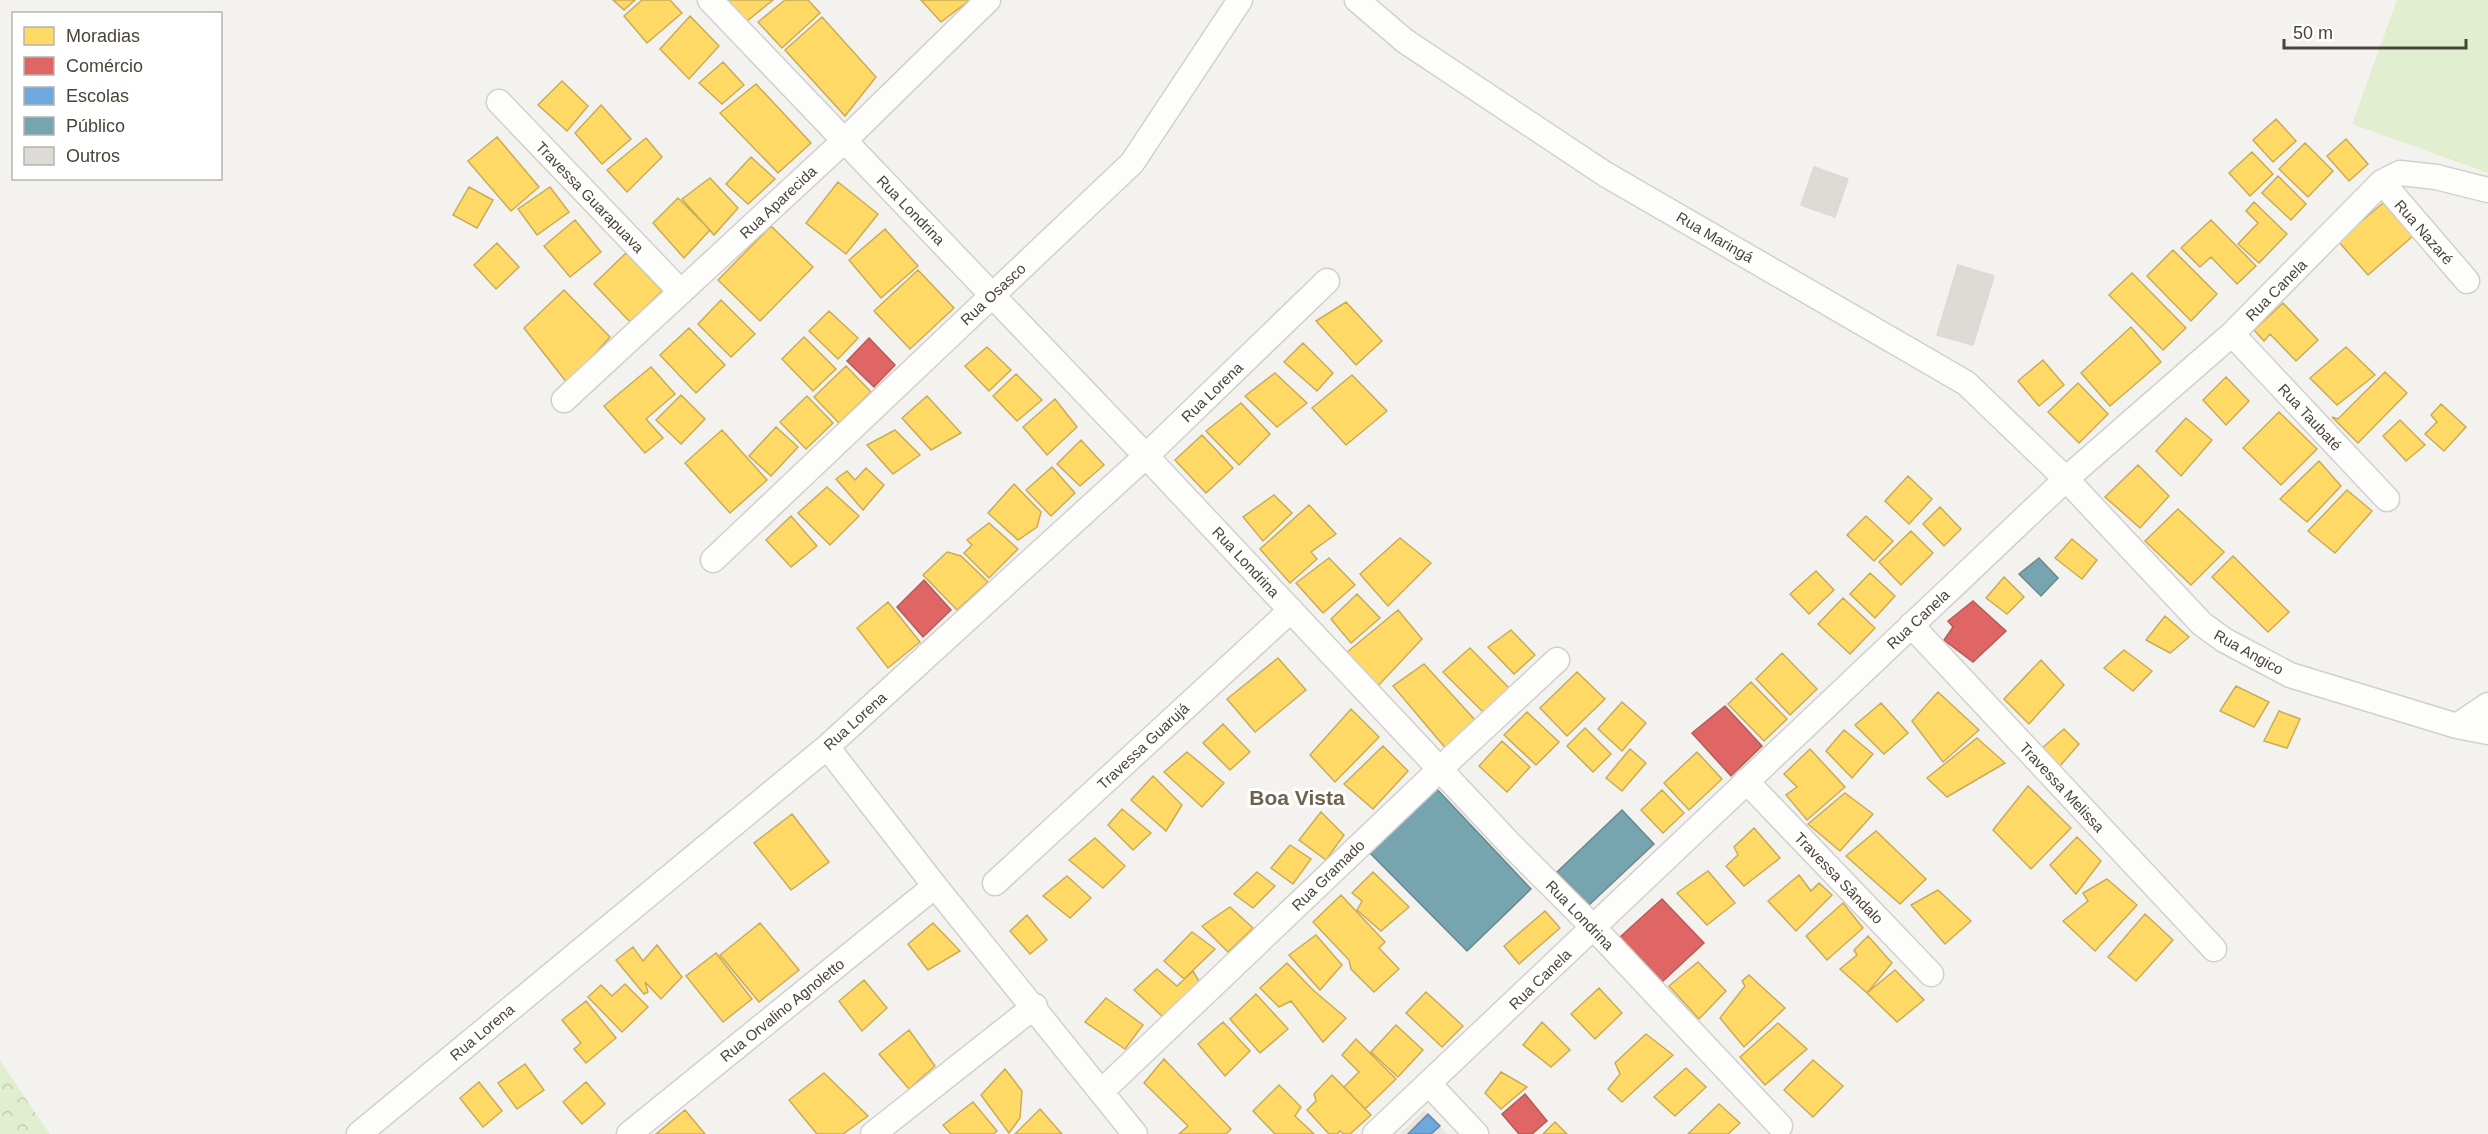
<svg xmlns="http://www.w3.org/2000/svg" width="2488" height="1134" viewBox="0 0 2488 1134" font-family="Arial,sans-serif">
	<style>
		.education { fill: #eae5da }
		.forest { fill: url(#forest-crowns) }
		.park { fill: #e1eecf }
		.homes { fill: #ffd966; stroke: #c9ac58; stroke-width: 1.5 }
		.shops { fill: #e06666; stroke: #b35c58; stroke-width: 1.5 }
		.schools { fill: #6fa8dc; stroke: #648aab; stroke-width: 1.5 }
		.public { fill: #76a5af; stroke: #69888c; stroke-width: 1.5 }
		.building { fill: #dedbd6; stroke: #dcd9d4; stroke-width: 1.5 }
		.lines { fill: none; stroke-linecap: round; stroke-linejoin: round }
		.minor-casing { stroke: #d2d0cb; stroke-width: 27 }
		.minor { stroke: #fdfdfc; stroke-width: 24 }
		.labels { text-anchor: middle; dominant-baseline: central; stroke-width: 6; stroke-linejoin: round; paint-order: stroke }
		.street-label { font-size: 15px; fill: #4b4439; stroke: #fff }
		.district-label { font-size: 21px; font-weight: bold; fill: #6e6250; stroke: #fff }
	</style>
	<defs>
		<pattern id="forest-crowns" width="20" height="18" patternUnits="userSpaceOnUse" patternTransform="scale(1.5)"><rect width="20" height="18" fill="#e1eecf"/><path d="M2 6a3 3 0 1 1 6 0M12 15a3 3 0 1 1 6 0" fill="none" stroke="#c3cdb2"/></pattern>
	</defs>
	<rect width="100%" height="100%" fill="#f4f2ee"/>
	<path class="education" d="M 1424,1110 L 1447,1134 L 1400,1134 Z"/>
	<path class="forest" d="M 0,1061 L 50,1134 L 0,1134 Z"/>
	<path class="park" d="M 2397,0 L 2488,0 L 2488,173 L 2352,124 Z"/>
	<path class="homes" d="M 613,0 L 635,0 L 624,10 Z
		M 642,0 L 670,0 L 682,13 L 647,43 L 624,16 Z
		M 725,0 L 773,0 L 747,21 Z
		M 785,0 L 808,0 L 820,13 L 782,48 L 758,22 Z
		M 921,0 L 970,0 L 941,22 Z
		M 690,16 L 719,46 L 689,79 L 660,49 Z
		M 822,17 L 876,77 L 845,116 L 785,50 Z
		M 723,62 L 744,85 L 722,104 L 699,83 Z
		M 562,81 L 588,106 L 567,131 L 538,105 Z
		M 756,84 L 811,143 L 778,173 L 720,113 Z
		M 601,105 L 631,139 L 602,164 L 575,133 Z
		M 2276,119 L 2296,141 L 2273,162 L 2253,140 Z
		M 497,137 L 539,187 L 511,211 L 468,161 Z
		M 646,138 L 662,157 L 627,192 L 607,170 Z
		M 2346,139 L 2368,164 L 2349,181 L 2327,156 Z
		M 2305,143 L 2333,171 L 2308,197 L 2279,169 Z
		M 2252,152 L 2273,174 L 2250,196 L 2229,173 Z
		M 751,157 L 775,179 L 748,204 L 726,184 Z
		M 2278,176 L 2306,204 L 2291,220 L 2262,193 Z
		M 710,178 L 738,208 L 714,235 L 682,199 Z
		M 838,182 L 878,214 L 846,254 L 806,223 Z
		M 469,187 L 493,200 L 477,228 L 453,215 Z
		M 550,187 L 569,212 L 537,235 L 518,209 Z
		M 678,198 L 710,230 L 684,258 L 653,223 Z
		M 2254,202 L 2287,234 L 2259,263 L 2238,244 L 2258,223 L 2246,211 Z
		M 2383,203 L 2413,236 L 2368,275 L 2338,241 Z
		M 575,220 L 601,252 L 570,277 L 544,246 Z
		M 2211,220 L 2256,266 L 2237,284 L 2211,257 L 2200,267 L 2181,248 Z
		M 771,226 L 813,267 L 760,321 L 718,280 Z
		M 885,229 L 918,266 L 881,298 L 849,260 Z
		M 497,243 L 519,267 L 496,289 L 474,265 Z
		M 2173,250 L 2217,294 L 2191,321 L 2147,276 Z
		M 626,253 L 662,291 L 630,322 L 594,284 Z
		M 918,270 L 954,308 L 910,349 L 874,311 Z
		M 2132,273 L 2186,328 L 2163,350 L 2109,295 Z
		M 564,290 L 610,337 L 568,384 L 524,328 Z
		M 721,300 L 755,334 L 731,357 L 698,324 Z
		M 1346,302 L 1382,341 L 1356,365 L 1316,321 Z
		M 2283,303 L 2318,340 L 2296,361 L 2270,334 L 2264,341 L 2254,330 Z
		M 829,311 L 858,338 L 838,359 L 809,331 Z
		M 2131,327 L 2161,362 L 2110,406 L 2081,373 Z
		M 689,328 L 725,365 L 696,393 L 660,355 Z
		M 804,337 L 836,369 L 813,391 L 782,359 Z
		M 1303,343 L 1333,373 L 1317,391 L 1284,362 Z
		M 987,347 L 1011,370 L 989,391 L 965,366 Z
		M 2346,347 L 2375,375 L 2337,405 L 2310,378 Z
		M 2043,360 L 2064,385 L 2039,406 L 2018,381 Z
		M 846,366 L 871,392 L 839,423 L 814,397 Z
		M 651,367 L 675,394 L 646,419 L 663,438 L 645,453 L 604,406 Z
		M 2385,372 L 2407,393 L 2358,443 L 2332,417 L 2338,419 Z
		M 1275,373 L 1307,403 L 1277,427 L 1245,396 Z
		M 1016,374 L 1042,400 L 1017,421 L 993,396 Z
		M 1352,375 L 1387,411 L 1346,445 L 1312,408 Z
		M 2226,377 L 2249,401 L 2226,425 L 2203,400 Z
		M 2078,383 L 2108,414 L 2079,443 L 2048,412 Z
		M 681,395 L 705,419 L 681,444 L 656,420 Z
		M 807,396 L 833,423 L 806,449 L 780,422 Z
		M 927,396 L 961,433 L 931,450 L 902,418 Z
		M 1055,399 L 1077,427 L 1047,455 L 1023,427 Z
		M 1241,403 L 1270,434 L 1239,465 L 1206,431 Z
		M 2441,404 L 2466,427 L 2444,451 L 2425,434 L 2437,422 L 2431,415 Z
		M 2279,412 L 2317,449 L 2281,485 L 2243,448 Z
		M 2186,418 L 2212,440 L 2181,476 L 2156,451 Z
		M 2400,420 L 2425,445 L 2406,461 L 2383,436 Z
		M 776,427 L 798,447 L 771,476 L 749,456 Z
		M 722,430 L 767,480 L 730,513 L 685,463 Z
		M 895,430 L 920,455 L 893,474 L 867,445 Z
		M 1202,435 L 1233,468 L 1206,493 L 1175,460 Z
		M 1081,440 L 1104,465 L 1080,486 L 1057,464 Z
		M 2319,461 L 2341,486 L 2307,522 L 2280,499 Z
		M 2138,465 L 2169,496 L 2140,528 L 2105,497 Z
		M 1052,467 L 1075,493 L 1051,516 L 1026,490 Z
		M 866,468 L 884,485 L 863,510 L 836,479 L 847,471 L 855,480 Z
		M 1908,476 L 1932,499 L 1909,524 L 1885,501 Z
		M 1014,484 L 1041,512 L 1037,527 L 1018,540 L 988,513 Z
		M 827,487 L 859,516 L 830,545 L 798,513 Z
		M 2347,490 L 2372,511 L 2335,553 L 2308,531 Z
		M 1274,495 L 1292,513 L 1263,541 L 1243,517 Z
		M 1309,505 L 1336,534 L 1311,552 L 1317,559 L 1290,583 L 1260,549 Z
		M 1940,507 L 1961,529 L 1944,546 L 1923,524 Z
		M 2178,509 L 2224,552 L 2191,585 L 2145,541 Z
		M 791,516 L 817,546 L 791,567 L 766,540 Z
		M 1866,516 L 1893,541 L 1874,561 L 1847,535 Z
		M 989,523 L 1018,549 L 989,578 L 964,553 L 972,545 L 967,540 Z
		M 1911,531 L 1933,553 L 1901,585 L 1879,562 Z
		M 1400,538 L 1431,563 L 1388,606 L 1360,574 Z
		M 2072,539 L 2097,560 L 2082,579 L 2055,558 Z
		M 947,552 L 961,556 L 988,582 L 957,610 L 923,575 Z
		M 2233,556 L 2289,612 L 2268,632 L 2212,577 Z
		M 1329,558 L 1355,585 L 1323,613 L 1296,583 Z
		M 1816,571 L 1834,590 L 1809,614 L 1790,594 Z
		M 1870,573 L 1895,596 L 1875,618 L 1850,594 Z
		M 2004,577 L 2024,597 L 2007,614 L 1986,598 Z
		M 1357,594 L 1380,618 L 1351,643 L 1331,619 Z
		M 1843,598 L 1875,628 L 1850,654 L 1818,624 Z
		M 888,602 L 920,642 L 888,668 L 857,628 Z
		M 1398,610 L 1422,639 L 1378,686 L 1346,653 Z
		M 2165,616 L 2189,637 L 2170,653 L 2146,640 Z
		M 1511,630 L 1535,655 L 1514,674 L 1488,647 Z
		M 1470,648 L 1509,688 L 1484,713 L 1443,672 Z
		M 2124,650 L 2152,671 L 2133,691 L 2104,668 Z
		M 1782,653 L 1817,689 L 1790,715 L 1756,679 Z
		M 1278,658 L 1306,690 L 1255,732 L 1227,699 Z
		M 2041,660 L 2064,685 L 2029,724 L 2004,699 Z
		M 1424,664 L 1476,721 L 1448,751 L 1393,686 Z
		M 1577,672 L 1605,699 L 1567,736 L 1540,708 Z
		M 1751,682 L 1787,719 L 1764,741 L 1728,704 Z
		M 2236,686 L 2269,702 L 2254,727 L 2220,711 Z
		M 1938,692 L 1979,730 L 1943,762 L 1912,721 Z
		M 1622,702 L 1646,723 L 1622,751 L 1598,729 Z
		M 1881,703 L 1908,733 L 1884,754 L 1855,725 Z
		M 1351,709 L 1379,737 L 1335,782 L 1310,755 Z
		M 2279,711 L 2300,719 L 2287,748 L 2264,741 Z
		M 1527,712 L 1559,742 L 1536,765 L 1504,735 Z
		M 1223,724 L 1250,752 L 1230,770 L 1203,743 Z
		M 1585,728 L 1611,754 L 1593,772 L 1567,746 Z
		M 2064,729 L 2079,744 L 2059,767 L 2041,749 Z
		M 1844,730 L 1873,754 L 1852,778 L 1826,751 Z
		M 1977,738 L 2005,763 L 1947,797 L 1927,778 Z
		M 1502,741 L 1530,767 L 1507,792 L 1479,766 Z
		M 1383,746 L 1408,771 L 1373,809 L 1344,784 Z
		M 1630,749 L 1646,763 L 1622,791 L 1606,778 Z
		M 1810,749 L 1845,787 L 1807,820 L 1786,795 L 1797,787 L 1784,774 Z
		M 1187,752 L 1224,783 L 1202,807 L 1164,772 Z
		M 1697,752 L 1722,779 L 1689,810 L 1664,783 Z
		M 1153,776 L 1182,805 L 1166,831 L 1131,800 Z
		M 2028,786 L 2071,828 L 2031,869 L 1993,830 Z
		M 1662,790 L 1684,813 L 1663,833 L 1641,810 Z
		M 1845,793 L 1873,814 L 1840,851 L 1808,824 Z
		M 1122,809 L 1151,833 L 1133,850 L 1108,825 Z
		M 1321,812 L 1344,835 L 1326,860 L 1299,840 Z
		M 792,814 L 829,862 L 791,890 L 754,843 Z
		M 1754,828 L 1780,858 L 1744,886 L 1726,866 L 1738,855 L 1734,847 Z
		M 1876,831 L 1926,879 L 1900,904 L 1846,856 Z
		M 2077,837 L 2101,861 L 2076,894 L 2050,865 Z
		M 1095,838 L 1125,866 L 1103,888 L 1069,860 Z
		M 1290,845 L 1311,859 L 1293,884 L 1271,868 Z
		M 1708,871 L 1735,903 L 1707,925 L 1677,893 Z
		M 1257,872 L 1275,886 L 1253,908 L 1234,894 Z
		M 1373,872 L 1409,907 L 1381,931 L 1357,910 L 1362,901 L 1352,893 Z
		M 1799,875 L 1811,891 L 1819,883 L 1832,895 L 1796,931 L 1768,901 Z
		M 1067,876 L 1091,898 L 1070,918 L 1043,896 Z
		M 2107,879 L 2137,905 L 2095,951 L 2063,921 L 2088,901 L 2083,893 Z
		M 1938,890 L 1971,921 L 1945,944 L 1911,905 Z
		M 1341,895 L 1385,942 L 1379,948 L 1399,969 L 1374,992 L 1351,969 L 1349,960 L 1313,922 Z
		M 1843,903 L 1863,928 L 1827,960 L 1806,936 Z
		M 1230,907 L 1253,928 L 1228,952 L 1202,926 Z
		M 1545,911 L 1560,928 L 1519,964 L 1504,946 Z
		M 2145,914 L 2173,940 L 2136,981 L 2108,957 Z
		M 1027,915 L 1047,940 L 1030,954 L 1010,931 Z
		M 760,923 L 799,970 L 759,1002 L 720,955 Z
		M 933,923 L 960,951 L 928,970 L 908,944 Z
		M 1192,932 L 1215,949 L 1184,979 L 1164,961 Z
		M 1316,935 L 1342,965 L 1320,990 L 1289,955 Z
		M 1868,936 L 1892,963 L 1867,993 L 1840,969 L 1857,955 L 1854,950 Z
		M 657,945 L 682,977 L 661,999 L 645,982 L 648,992 L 644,994 L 616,960 L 633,947 L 643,961 Z
		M 716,953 L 752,999 L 723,1022 L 686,976 Z
		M 1698,962 L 1726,991 L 1699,1019 L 1669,986 Z
		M 1287,963 L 1313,990 L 1346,1018 L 1323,1042 L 1291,1001 L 1279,1007 L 1260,988 Z
		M 1157,969 L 1177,986 L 1193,971 L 1200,983 L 1165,1019 L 1134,990 Z
		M 1895,970 L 1924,1000 L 1897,1022 L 1867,993 Z
		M 1749,975 L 1785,1008 L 1744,1047 L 1720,1018 L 1745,986 L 1742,981 Z
		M 864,980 L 887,1008 L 862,1031 L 839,1001 Z
		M 625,984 L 648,1007 L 622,1032 L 588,997 L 601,985 L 612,996 Z
		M 1599,988 L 1622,1013 L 1595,1039 L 1571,1014 Z
		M 1426,992 L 1463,1026 L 1442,1047 L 1406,1013 Z
		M 1256,994 L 1288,1029 L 1260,1053 L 1230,1019 Z
		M 1106,998 L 1143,1025 L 1125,1049 L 1085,1022 Z
		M 586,1001 L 616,1038 L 586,1063 L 574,1049 L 581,1043 L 562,1020 Z
		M 1223,1022 L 1250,1051 L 1225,1076 L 1198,1044 Z
		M 1542,1022 L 1570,1050 L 1551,1067 L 1523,1045 Z
		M 1778,1023 L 1807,1049 L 1765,1085 L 1740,1057 Z
		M 1396,1025 L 1423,1050 L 1398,1077 L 1371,1052 Z
		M 909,1030 L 935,1066 L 909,1089 L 879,1054 Z
		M 1646,1034 L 1673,1055 L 1622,1102 L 1608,1089 L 1620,1074 L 1615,1063 Z
		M 1356,1039 L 1396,1079 L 1365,1109 L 1344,1087 L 1359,1072 L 1342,1055 Z
		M 1164,1059 L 1231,1129 L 1226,1134 L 1179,1134 L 1188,1126 L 1144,1083 Z
		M 1813,1060 L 1843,1086 L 1813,1117 L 1784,1090 Z
		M 525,1064 L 544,1090 L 517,1109 L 498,1083 Z
		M 1686,1068 L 1706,1087 L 1675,1116 L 1654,1097 Z
		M 1005,1069 L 1022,1091 L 1020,1118 L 1009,1133 L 981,1095 Z
		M 1501,1072 L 1527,1087 L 1501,1109 L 1485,1093 Z
		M 824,1073 L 868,1116 L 843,1134 L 817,1134 L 789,1100 Z
		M 1332,1075 L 1371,1115 L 1350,1134 L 1344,1134 L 1340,1131 L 1337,1134 L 1329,1134 L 1307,1110 L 1316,1101 L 1314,1094 Z
		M 479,1082 L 502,1111 L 483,1127 L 460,1098 Z
		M 586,1082 L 605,1104 L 582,1124 L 563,1102 Z
		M 1279,1085 L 1301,1107 L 1295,1116 L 1314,1134 L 1275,1134 L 1253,1111 Z
		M 973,1102 L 997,1131 L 993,1134 L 951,1134 L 943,1125 Z
		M 1719,1104 L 1740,1123 L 1728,1134 L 1688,1134 Z
		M 1040,1109 L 1062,1134 L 1015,1134 Z
		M 685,1110 L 705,1134 L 656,1134 Z
		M 1555,1122 L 1567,1134 L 1543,1134 Z"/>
	<path class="shops" d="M 869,338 L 895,365 L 874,387 L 847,361 Z
		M 924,580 L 951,610 L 923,637 L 897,607 Z
		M 1973,601 L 2006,631 L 1973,662 L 1944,640 L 1953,627 L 1948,621 Z
		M 1725,706 L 1762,746 L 1731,776 L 1692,733 Z
		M 1662,899 L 1704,943 L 1662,982 L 1620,937 Z
		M 1525,1094 L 1547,1121 L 1532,1134 L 1519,1134 L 1502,1114 Z"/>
	<path class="schools" d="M 1428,1114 L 1440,1126 L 1431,1134 L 1408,1134 Z"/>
	<path class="public" d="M 2039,558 L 2058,578 L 2041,596 L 2019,574 Z
		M 1434,786 L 1531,889 L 1467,951 L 1366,849 Z
		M 1622,810 L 1654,844 L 1589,905 L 1557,872 Z"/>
	<path class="building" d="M 1814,167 L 1848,179 L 1835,217 L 1801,205 Z
		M 1958,265 L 1994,276 L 1973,345 L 1937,335 Z"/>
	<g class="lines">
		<defs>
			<path id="minor" d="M 710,0 L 1146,456 L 1510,844 L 1593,927 L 1780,1126
				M 1357,0 L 1405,41 L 1605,174 L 1966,383 L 2066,479 L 2202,624 L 2224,640 L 2290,675 L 2457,726 L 2488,732
				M 499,102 L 681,292
				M 2382,182 L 2467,281
				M 2232,334 L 2387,499
				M 564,400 L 845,140 L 988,0
				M 713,560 L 1132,163 L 1240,0
				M 1911,625 L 2214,949
				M 2457,726 L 2488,705
				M 827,747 L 935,886 L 1135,1134
				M 1746,781 L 1931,974
				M 995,883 L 1291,610
				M 1429,1084 L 1476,1134
				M 1101,1092 L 1440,769 L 1557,660
				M 359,1134 L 827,747 L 1146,456 L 1327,281
				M 629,1134 L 935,886
				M 873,1134 L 1035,1006
				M 1375,1134 L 2066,479 L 2232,334 L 2382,182 L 2400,173 L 2436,177 L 2488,190"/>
		</defs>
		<use href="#minor" class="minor-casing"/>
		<use href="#minor" class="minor"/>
	</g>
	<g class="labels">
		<g class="street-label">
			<text transform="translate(590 197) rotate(46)">Travessa Guarapuava</text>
			<text transform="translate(778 202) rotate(-43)">Rua Aparecida</text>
			<text transform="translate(911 210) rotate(46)">Rua Londrina</text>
			<text transform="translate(2424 232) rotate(49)">Rua Nazaré</text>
			<text transform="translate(1715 237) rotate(30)">Rua Maringá</text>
			<text transform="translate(2276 290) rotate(-45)">Rua Canela</text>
			<text transform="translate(993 294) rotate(-43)">Rua Osasco</text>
			<text transform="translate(1212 392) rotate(-44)">Rua Lorena</text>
			<text transform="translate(2310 417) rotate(47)">Rua Taubaté</text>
			<text transform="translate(1246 562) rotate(47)">Rua Londrina</text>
			<text transform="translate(1918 619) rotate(-43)">Rua Canela</text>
			<text transform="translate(2249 652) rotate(29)">Rua Angico</text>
			<text transform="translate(855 721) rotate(-42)">Rua Lorena</text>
			<text transform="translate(1143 746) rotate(-43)">Travessa Guarujá</text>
			<text transform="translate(2062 787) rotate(47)">Travessa Melissa</text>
			<text transform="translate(1328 875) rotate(-44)">Rua Gramado</text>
			<text transform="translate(1839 878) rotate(46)">Travessa Sândalo</text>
			<text transform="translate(1580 915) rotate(46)">Rua Londrina</text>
			<text transform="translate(1540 979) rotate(-44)">Rua Canela</text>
			<text transform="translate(782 1010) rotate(-39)">Rua Orvalino Agnoletto</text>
			<text transform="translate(482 1032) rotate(-40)">Rua Lorena</text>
		</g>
		<g class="district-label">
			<text x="1297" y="797">Boa Vista</text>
		</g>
	</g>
	<rect x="12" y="12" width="210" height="168" fill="#ffffff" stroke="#b7b4b0" stroke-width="1.5"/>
	<rect x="24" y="27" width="30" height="18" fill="#ffd966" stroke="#b7b4b0" stroke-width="1.5"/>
	<text x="66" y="42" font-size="18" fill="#4b4439">Moradias</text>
	<rect x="24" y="57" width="30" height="18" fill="#e06666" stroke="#b7b4b0" stroke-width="1.5"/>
	<text x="66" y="72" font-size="18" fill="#4b4439">Comércio</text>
	<rect x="24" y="87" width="30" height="18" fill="#6fa8dc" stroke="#b7b4b0" stroke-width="1.5"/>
	<text x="66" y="102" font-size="18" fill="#4b4439">Escolas</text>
	<rect x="24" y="117" width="30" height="18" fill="#76a5af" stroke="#b7b4b0" stroke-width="1.5"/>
	<text x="66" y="132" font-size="18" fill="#4b4439">Público</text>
	<rect x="24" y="147" width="30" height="18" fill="#dedbd6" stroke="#b7b4b0" stroke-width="1.5"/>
	<text x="66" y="162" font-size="18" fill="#4b4439">Outros</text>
	<path d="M2284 39v9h182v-9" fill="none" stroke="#4b4439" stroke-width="3"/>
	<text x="2293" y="39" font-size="18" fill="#4b4439" stroke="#ffffff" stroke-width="4.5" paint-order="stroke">50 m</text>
</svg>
